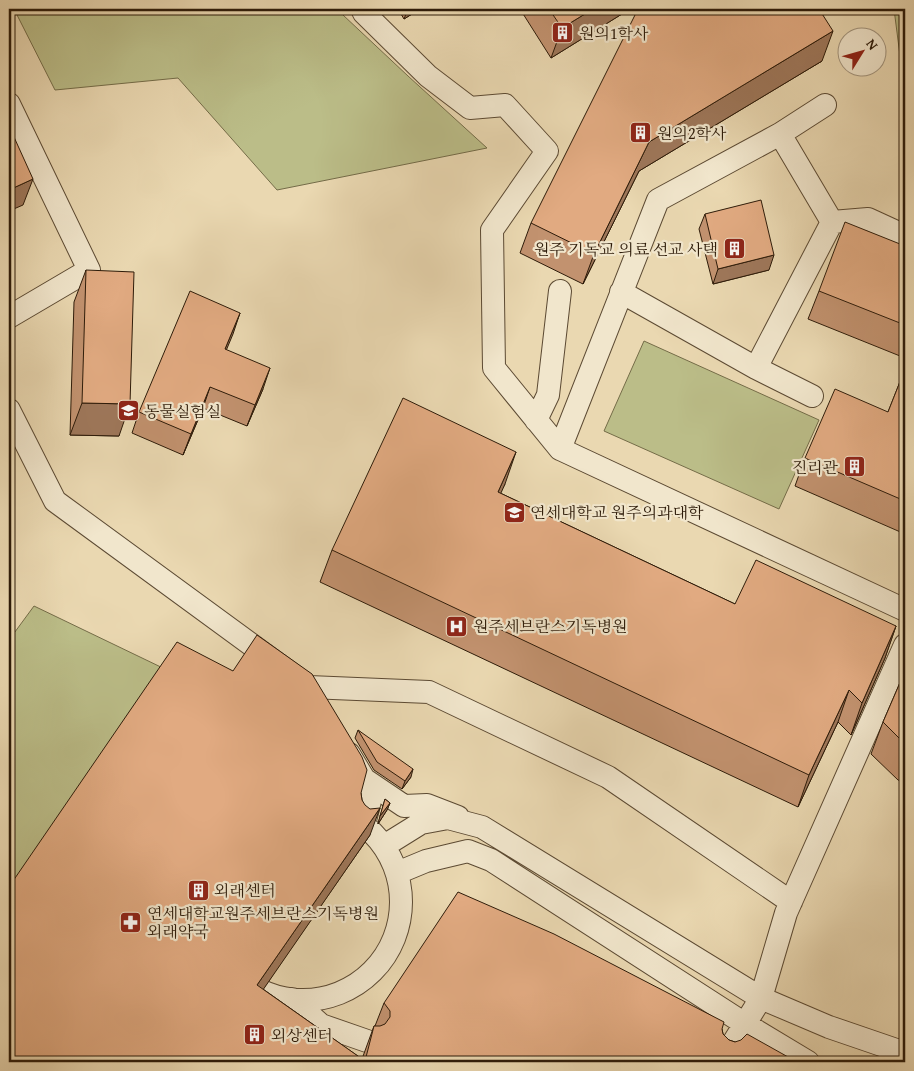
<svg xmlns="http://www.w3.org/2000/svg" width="914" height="1071" viewBox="0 0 914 1071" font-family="'Gentium Book Plus','Noto Serif KR',serif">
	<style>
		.green { fill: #bbbd88; stroke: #746c48 }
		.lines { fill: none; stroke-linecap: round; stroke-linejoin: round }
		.lane-casing { stroke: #5c4a33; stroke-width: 24 }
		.lane { stroke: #f1e6cc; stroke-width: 22 }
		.wall { fill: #c2926f; stroke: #2d1b09 }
		.shaded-wall { fill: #9e775a; stroke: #2d1b09 }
		.building { fill: #e1aa81; stroke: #2d1b09 }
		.labels { text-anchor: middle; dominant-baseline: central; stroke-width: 4.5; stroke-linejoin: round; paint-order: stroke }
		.poi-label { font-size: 16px; fill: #2d1b09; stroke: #f1e6cc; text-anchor: start }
	</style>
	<rect width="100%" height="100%" fill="#ead8b1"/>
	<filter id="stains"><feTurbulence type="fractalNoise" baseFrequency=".004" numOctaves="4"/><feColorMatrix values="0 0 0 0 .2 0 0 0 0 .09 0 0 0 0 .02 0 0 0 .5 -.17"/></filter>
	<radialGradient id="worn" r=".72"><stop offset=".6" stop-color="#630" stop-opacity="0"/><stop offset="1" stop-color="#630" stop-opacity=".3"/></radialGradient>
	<path class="green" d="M 14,9 L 341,9 L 343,15 L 408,76 L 487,148 L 277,190 L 178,78 L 55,90 Z
		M 894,9 L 905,9 L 905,80 L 903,79 Z
		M 644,341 L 819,420 L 779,509 L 604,431 Z
		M 34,606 L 167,670 L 9,899 L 9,640 Z"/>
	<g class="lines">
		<defs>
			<path id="lane" d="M 362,9 L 364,13 L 428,76 L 470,108 L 505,105 L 547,151 L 492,230 L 494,368 L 560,449 L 905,610
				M 9,104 L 89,270 L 9,317
				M 780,134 L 832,222
				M 832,222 L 868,219 L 905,236
				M 621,292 L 756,368 L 812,396
				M 756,368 L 832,222
				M 9,410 L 55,501 L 309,687 L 429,692 L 608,777 L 791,902
				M 536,420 L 548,395 L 560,291
				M 560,449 L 658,200 L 780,134 L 825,105
				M 349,754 L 364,779 L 371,797 L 364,824
				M 364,779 L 404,806 L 427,805 L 458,817
				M205 902a98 98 0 1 1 196 0a98 98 0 1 1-196 0Z
				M 384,846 L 421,823 L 448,818 L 482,827 L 761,998 L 829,1027 L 905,1053
				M 397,873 L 426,861 L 468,851 L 491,860 L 745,1024 L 808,1062
				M 292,999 L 321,1025 L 367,1041
				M 725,1056 L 761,998 L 786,913 L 905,645"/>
		</defs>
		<use href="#lane" class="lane-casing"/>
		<use href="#lane" class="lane"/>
	</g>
	<path class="wall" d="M 398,9 L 420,9 L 404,19 Z
		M 520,9 L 630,9 L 551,58 Z
		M 822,61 L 639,171 L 583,284 L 520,253 L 531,223 Z
		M 705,214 L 769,270 L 713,284 L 699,229 Z
		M 905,246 L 905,358 L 808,319 L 819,291 Z
		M 86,270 L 119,436 L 70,435 L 74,302 Z
		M 240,313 L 226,349 L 263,389 L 247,426 L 203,408 L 183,455 L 132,433 L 139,412 Z
		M 905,369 L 905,534 L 795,486 L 805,458 L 888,412 Z
		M 505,484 L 500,493 L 735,604 L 896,626 L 885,658 L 851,735 L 838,722 L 798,807 L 320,582 L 332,550 Z
		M 905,671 L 905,783 L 898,780 L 871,754 L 883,722 Z
		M 358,730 L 411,777 L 402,789 L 374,770 L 355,738 Z
		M 361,793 L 362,800 L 370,835 L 263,989 L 362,1059 L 374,1026 L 375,1026 L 384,1003 L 722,1029 L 723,1034 L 729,1040 L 797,1062 L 9,1062 L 13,881 Z
		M 385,799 L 390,803 L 387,810 L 378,824 Z"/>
	<path class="shaded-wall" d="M 408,9 L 420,9 L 404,19 Z
		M 593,9 L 630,9 L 551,58 L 562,28 Z
		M 833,31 L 822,61 L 639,171 L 583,284 L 594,254 L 649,142 Z
		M 33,179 L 23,205 L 9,211 L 9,190 Z
		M 774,255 L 769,270 L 713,284 L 718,269 Z
		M 240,313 L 233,334 L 218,370 L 225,349 Z
		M 270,368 L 263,389 L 247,426 L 255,405 Z
		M 210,387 L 203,408 L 183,455 L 191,434 Z
		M 82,403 L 130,404 L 119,436 L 70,435 Z
		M 516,452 L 505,484 L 487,524 L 498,492 Z
		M 896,626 L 885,658 L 851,735 L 862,703 Z
		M 849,690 L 838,722 L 798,807 L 809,775 Z
		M 413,769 L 411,777 L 402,789 L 405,781 Z
		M 390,803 L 387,810 L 378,824 L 380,816 Z
		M 380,808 L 370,835 L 247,1013 L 257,985 Z"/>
	<path class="building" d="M 549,9 L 593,9 L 562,28 Z
		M 638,9 L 819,9 L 833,31 L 649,142 L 594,254 L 531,223 Z
		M 9,126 L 33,179 L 9,190 Z
		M 761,200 L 774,255 L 718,269 L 705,214 Z
		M 845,222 L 905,246 L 905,325 L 819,291 Z
		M 86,270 L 134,272 L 130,404 L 82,403 Z
		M 190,291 L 240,313 L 225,349 L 270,368 L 255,405 L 210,387 L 191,434 L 139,412 Z
		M 905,369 L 905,501 L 805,458 L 835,389 L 888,412 Z
		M 403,398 L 516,452 L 498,492 L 735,604 L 756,560 L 896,626 L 862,703 L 849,690 L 809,775 L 332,550 Z
		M 257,635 L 312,674 L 362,757 L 367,770 L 361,793 L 362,800 L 365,805 L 370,809 L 380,808 L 257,985 L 365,1061 L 374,1026 L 380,1026 L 385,1024 L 390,1017 L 390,1011 L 384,1003 L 458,892 L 554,934 L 724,1022 L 722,1029 L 723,1034 L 729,1040 L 735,1042 L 741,1040 L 747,1034 L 797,1062 L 9,1062 L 9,878 L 13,881 L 177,642 L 233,671 Z
		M 905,671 L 905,744 L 883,722 Z
		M 358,730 L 413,769 L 405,781 L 377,762 Z
		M 385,799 L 390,803 L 380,816 Z"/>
	<defs>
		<symbol id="building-square" viewBox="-11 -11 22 22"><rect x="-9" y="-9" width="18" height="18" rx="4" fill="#8f2418" stroke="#f1e6cc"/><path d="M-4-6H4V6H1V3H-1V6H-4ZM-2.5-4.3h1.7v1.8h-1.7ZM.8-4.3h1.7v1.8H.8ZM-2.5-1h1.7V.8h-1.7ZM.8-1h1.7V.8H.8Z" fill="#fff"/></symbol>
		<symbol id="university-square" viewBox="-11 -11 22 22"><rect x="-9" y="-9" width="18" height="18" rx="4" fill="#8f2418" stroke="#f1e6cc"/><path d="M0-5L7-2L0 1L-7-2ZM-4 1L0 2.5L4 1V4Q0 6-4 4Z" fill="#fff"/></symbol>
		<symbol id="hospital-square" viewBox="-11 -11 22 22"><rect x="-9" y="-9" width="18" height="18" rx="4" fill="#8f2418" stroke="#f1e6cc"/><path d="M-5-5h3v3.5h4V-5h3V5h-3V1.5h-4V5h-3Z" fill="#fff"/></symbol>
		<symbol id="pharmacy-square" viewBox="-11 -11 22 22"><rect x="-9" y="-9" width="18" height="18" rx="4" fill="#8f2418" stroke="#f1e6cc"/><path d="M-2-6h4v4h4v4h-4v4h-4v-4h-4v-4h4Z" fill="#fff"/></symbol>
	</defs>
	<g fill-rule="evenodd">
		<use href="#building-square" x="550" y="20" width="25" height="25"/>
		<use href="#building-square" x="628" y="120" width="25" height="25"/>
		<use href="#building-square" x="722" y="236" width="25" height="25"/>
		<use href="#university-square" x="116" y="398" width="25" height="25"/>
		<use href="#building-square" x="842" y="454" width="25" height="25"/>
		<use href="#university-square" x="502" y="500" width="25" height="25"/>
		<use href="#hospital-square" x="444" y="614" width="25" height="25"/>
		<use href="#building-square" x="186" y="878" width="25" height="25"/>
		<use href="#pharmacy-square" x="118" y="910" width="25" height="25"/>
		<use href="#building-square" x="242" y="1022" width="25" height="25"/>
	</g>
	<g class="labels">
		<g class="poi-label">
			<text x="579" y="33">원의1학사</text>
			<text x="657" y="133">원의2학사</text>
			<text x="718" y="249" text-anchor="end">원주 기독교 의료 선교 사택</text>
			<text x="144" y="411">동물실험실</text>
			<text x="838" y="467" text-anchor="end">진리관</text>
			<text x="530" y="512">연세대학교 원주의과대학</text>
			<text x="473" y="626">원주세브란스기독병원</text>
			<text x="214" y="890">외래센터</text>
			<text x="147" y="913">연세대학교원주세브란스기독병원<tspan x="147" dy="18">외래약국</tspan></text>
			<text x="271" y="1035">외상센터</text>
		</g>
	</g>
	<rect width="914" height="1071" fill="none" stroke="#ead8b1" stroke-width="30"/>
	<rect x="10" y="10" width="894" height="1051" fill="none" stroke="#2d1b09" stroke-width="2.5"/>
	<rect x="15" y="15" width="884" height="1041" fill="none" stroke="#2d1b09"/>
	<g transform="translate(862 52) rotate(53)"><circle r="24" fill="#f1e6cc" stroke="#a3957e"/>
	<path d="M0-4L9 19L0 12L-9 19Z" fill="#8f2418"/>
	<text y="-8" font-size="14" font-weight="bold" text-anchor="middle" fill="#2d1b09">N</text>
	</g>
	<rect width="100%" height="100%" filter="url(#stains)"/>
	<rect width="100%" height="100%" fill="url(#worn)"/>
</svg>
